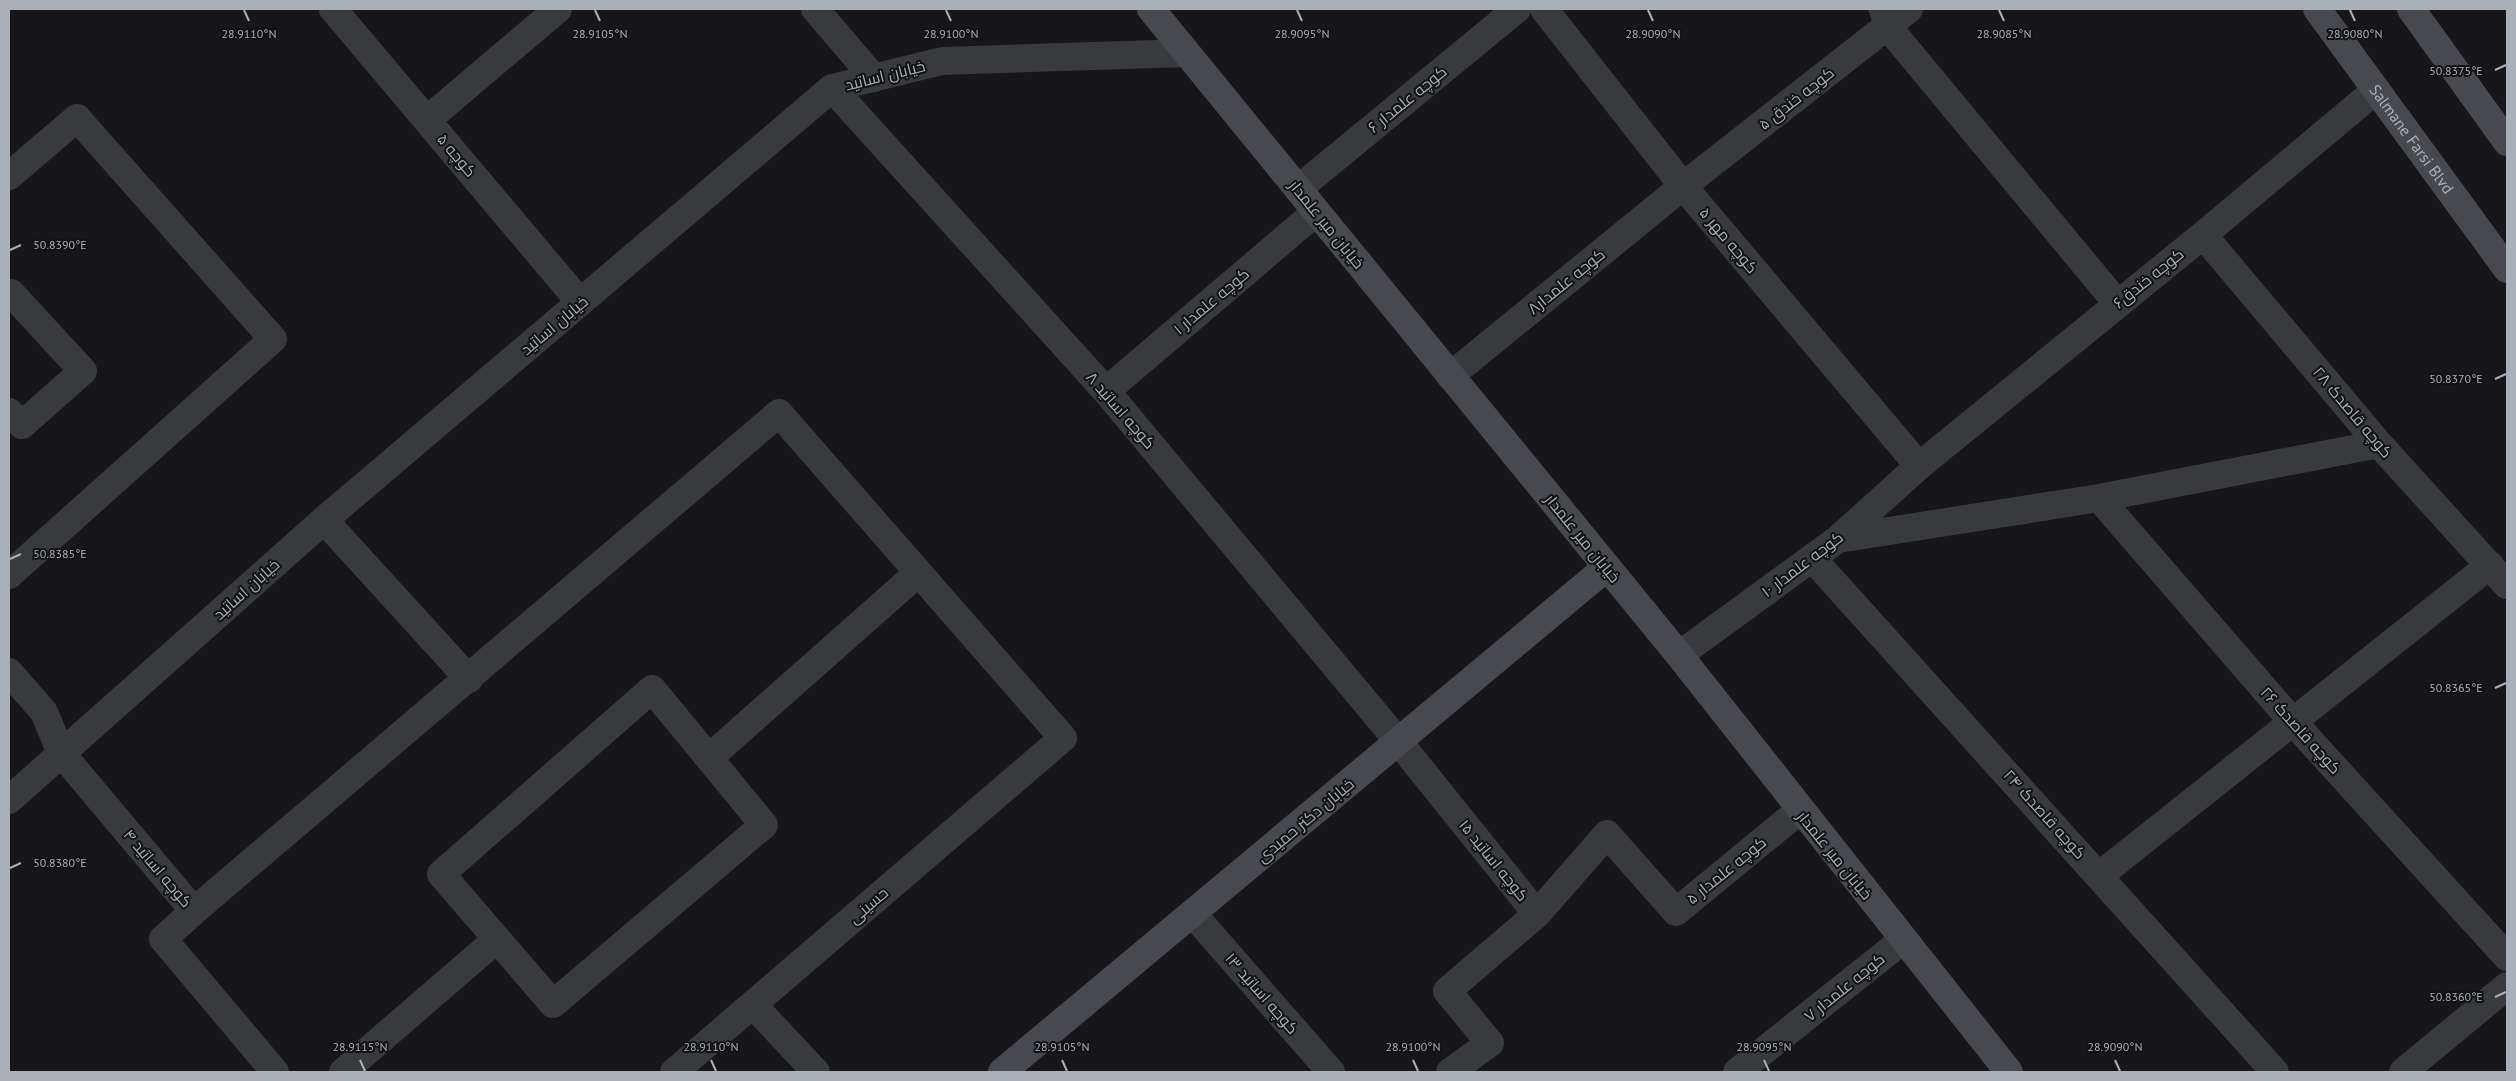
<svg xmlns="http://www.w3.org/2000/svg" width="2516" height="1081" viewBox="0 0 2516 1081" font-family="'PT Sans',Cairo,sans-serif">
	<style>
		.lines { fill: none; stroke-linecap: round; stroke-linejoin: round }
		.street { stroke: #383a3e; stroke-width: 28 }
		.secondary { stroke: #47494e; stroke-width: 28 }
		.ticks { fill: none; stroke: #aab0b8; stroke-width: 2 }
		.labels { text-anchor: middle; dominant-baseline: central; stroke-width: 4; stroke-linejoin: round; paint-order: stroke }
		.street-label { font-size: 16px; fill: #aab0b8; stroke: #121214 }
		.ticks-label { font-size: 12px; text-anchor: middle; fill: #aab0b8; stroke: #121214; stroke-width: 4; stroke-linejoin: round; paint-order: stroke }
	</style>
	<rect width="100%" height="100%" fill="#171719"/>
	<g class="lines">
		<path class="street" d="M 333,9 L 580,302
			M 815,9 L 874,78
			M 1544,9 L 1683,186 L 1919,466
			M 1883,10 L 1888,27 L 2117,303
			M 832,88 L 1106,391 L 1398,741 L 1537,914
			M 427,120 L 558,9
			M 9,176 L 77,118 L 273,339 L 9,575
			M 1298,189 L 1517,9
			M 2203,235 L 2379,444 L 2507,585
			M 9,296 L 11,293 L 83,371 L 22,425 L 9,412
			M 1450,376 L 1683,186 L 1909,9
			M 1106,391 L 1316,212
			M 2099,498 L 2293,722 L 2507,957
			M 324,520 L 469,679
			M 1838,539 L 2099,498 L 2379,444
			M 1812,558 L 2275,1072
			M 1679,655 L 1838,539 L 1919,466 L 2203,235 L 2376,90
			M 9,672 L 44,712 L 61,753 L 194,911 L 163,939 L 275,1072
			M 652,689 L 764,825 L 553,1004 L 441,874 Z
			M 710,757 L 918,573
			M 9,800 L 324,520 L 832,88 L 942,61 L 1186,53
			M 2100,875 L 2490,565
			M 194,911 L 779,413 L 1063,738 L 674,1072
			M 1193,914 L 1331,1072
			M 753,1005 L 816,1072
			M 343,1072 L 497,939
			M 1450,1072 L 1490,1043 L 1447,991 L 1537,914 L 1607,834 L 1676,912 L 1800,810
			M 1737,1072 L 1903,940
			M 2403,1072 L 2507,986"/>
		<g class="secondary">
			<path d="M 1151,9 L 1679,655 L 2009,1072"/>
			<path id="s1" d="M 2317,9 L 2507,269"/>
			<path d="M 2411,9 L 2507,142"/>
			<path d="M 1002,1072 L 1607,567"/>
		</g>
	</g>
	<path class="ticks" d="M 244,10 L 249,21M 595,10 L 600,21M 946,10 L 951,21M 1297,10 L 1302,21M 1648,10 L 1653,21M 1999,10 L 2004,21M 2350,10 L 2355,21M 2495,70 L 2506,65M 10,250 L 21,245M 2495,379 L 2506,374M 10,559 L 21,554M 2495,688 L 2506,683M 10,868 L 21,863M 2495,997 L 2506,992M 360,1060 L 365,1071M 711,1060 L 716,1071M 1062,1060 L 1067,1071M 1413,1060 L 1418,1071M 1764,1060 L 1769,1071M 2115,1060 L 2120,1071"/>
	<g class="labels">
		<g class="street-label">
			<text transform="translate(885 75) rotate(-14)">خیابان اساتید</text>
			<text transform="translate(1796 98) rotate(-38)">کوچه خندق ۵</text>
			<text transform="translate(1407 99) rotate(-39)">کوچه علمدار ۶</text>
			<text stroke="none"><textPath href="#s1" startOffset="161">Salmane Farsi Blvd</textPath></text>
			<text transform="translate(457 155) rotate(50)">کوچه ۵</text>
			<text transform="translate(1327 224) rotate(51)">خیابان میر علمدار</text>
			<text transform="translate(1729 240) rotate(50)">کوچه مهر ۵</text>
			<text transform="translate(2148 278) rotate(-39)">کوچه خندق۶</text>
			<text transform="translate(1566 281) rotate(-39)">کوچه علمدار۸</text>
			<text transform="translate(1211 301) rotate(-40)">کوچه علمدار ۱</text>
			<text transform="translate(554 325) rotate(-40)">خیابان اساتید</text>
			<text transform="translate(1121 410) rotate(49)">کوچه اساتید ۸</text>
			<text transform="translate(2353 412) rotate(50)">کوچه قاصدک ۲۸</text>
			<text transform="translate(1583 538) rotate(51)">خیابان میر علمدار</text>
			<text transform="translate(1802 564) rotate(-37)">کوچه علمدار ۱۰</text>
			<text transform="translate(246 589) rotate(-42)">خیابان اساتید</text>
			<text transform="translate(2301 730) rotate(48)">کوچه قاصدک ۲۶</text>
			<text transform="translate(2045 814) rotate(48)">کوچه قاصدک ۲۴</text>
			<text transform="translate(1305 820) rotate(-40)">خیابان دکتر حمیدی</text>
			<text transform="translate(1835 855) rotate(51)">خیابان میر علمدار</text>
			<text transform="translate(1494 860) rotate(51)">کوچه اساتید ۱۵</text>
			<text transform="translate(158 868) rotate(50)">کوچه اساتید ۴</text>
			<text transform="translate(1726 870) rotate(-39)">کوچه علمدار ۵</text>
			<text transform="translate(868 905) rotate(-41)">حسینی</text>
			<text transform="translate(1844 987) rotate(-39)">کوچه علمدار ۷</text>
			<text transform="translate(1262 993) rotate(49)">کوچه اساتید ۱۳</text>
		</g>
	</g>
	<g class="ticks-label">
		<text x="2355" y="38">28.9080°N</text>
		<text x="249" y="38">28.9110°N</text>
		<text x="600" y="38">28.9105°N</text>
		<text x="951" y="38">28.9100°N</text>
		<text x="1302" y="38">28.9095°N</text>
		<text x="1653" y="38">28.9090°N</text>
		<text x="2004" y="38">28.9085°N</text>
		<text x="2456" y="75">50.8375°E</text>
		<text x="60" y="249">50.8390°E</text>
		<text x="2456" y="383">50.8370°E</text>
		<text x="60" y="558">50.8385°E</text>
		<text x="2456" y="692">50.8365°E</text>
		<text x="60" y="867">50.8380°E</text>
		<text x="2456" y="1001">50.8360°E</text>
		<text x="360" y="1051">28.9115°N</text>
		<text x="711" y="1051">28.9110°N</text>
		<text x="1062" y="1051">28.9105°N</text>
		<text x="1413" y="1051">28.9100°N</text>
		<text x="1764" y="1051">28.9095°N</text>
		<text x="2115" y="1051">28.9090°N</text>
	</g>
	<rect width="2516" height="1081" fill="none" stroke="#aab0b8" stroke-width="20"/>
</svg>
